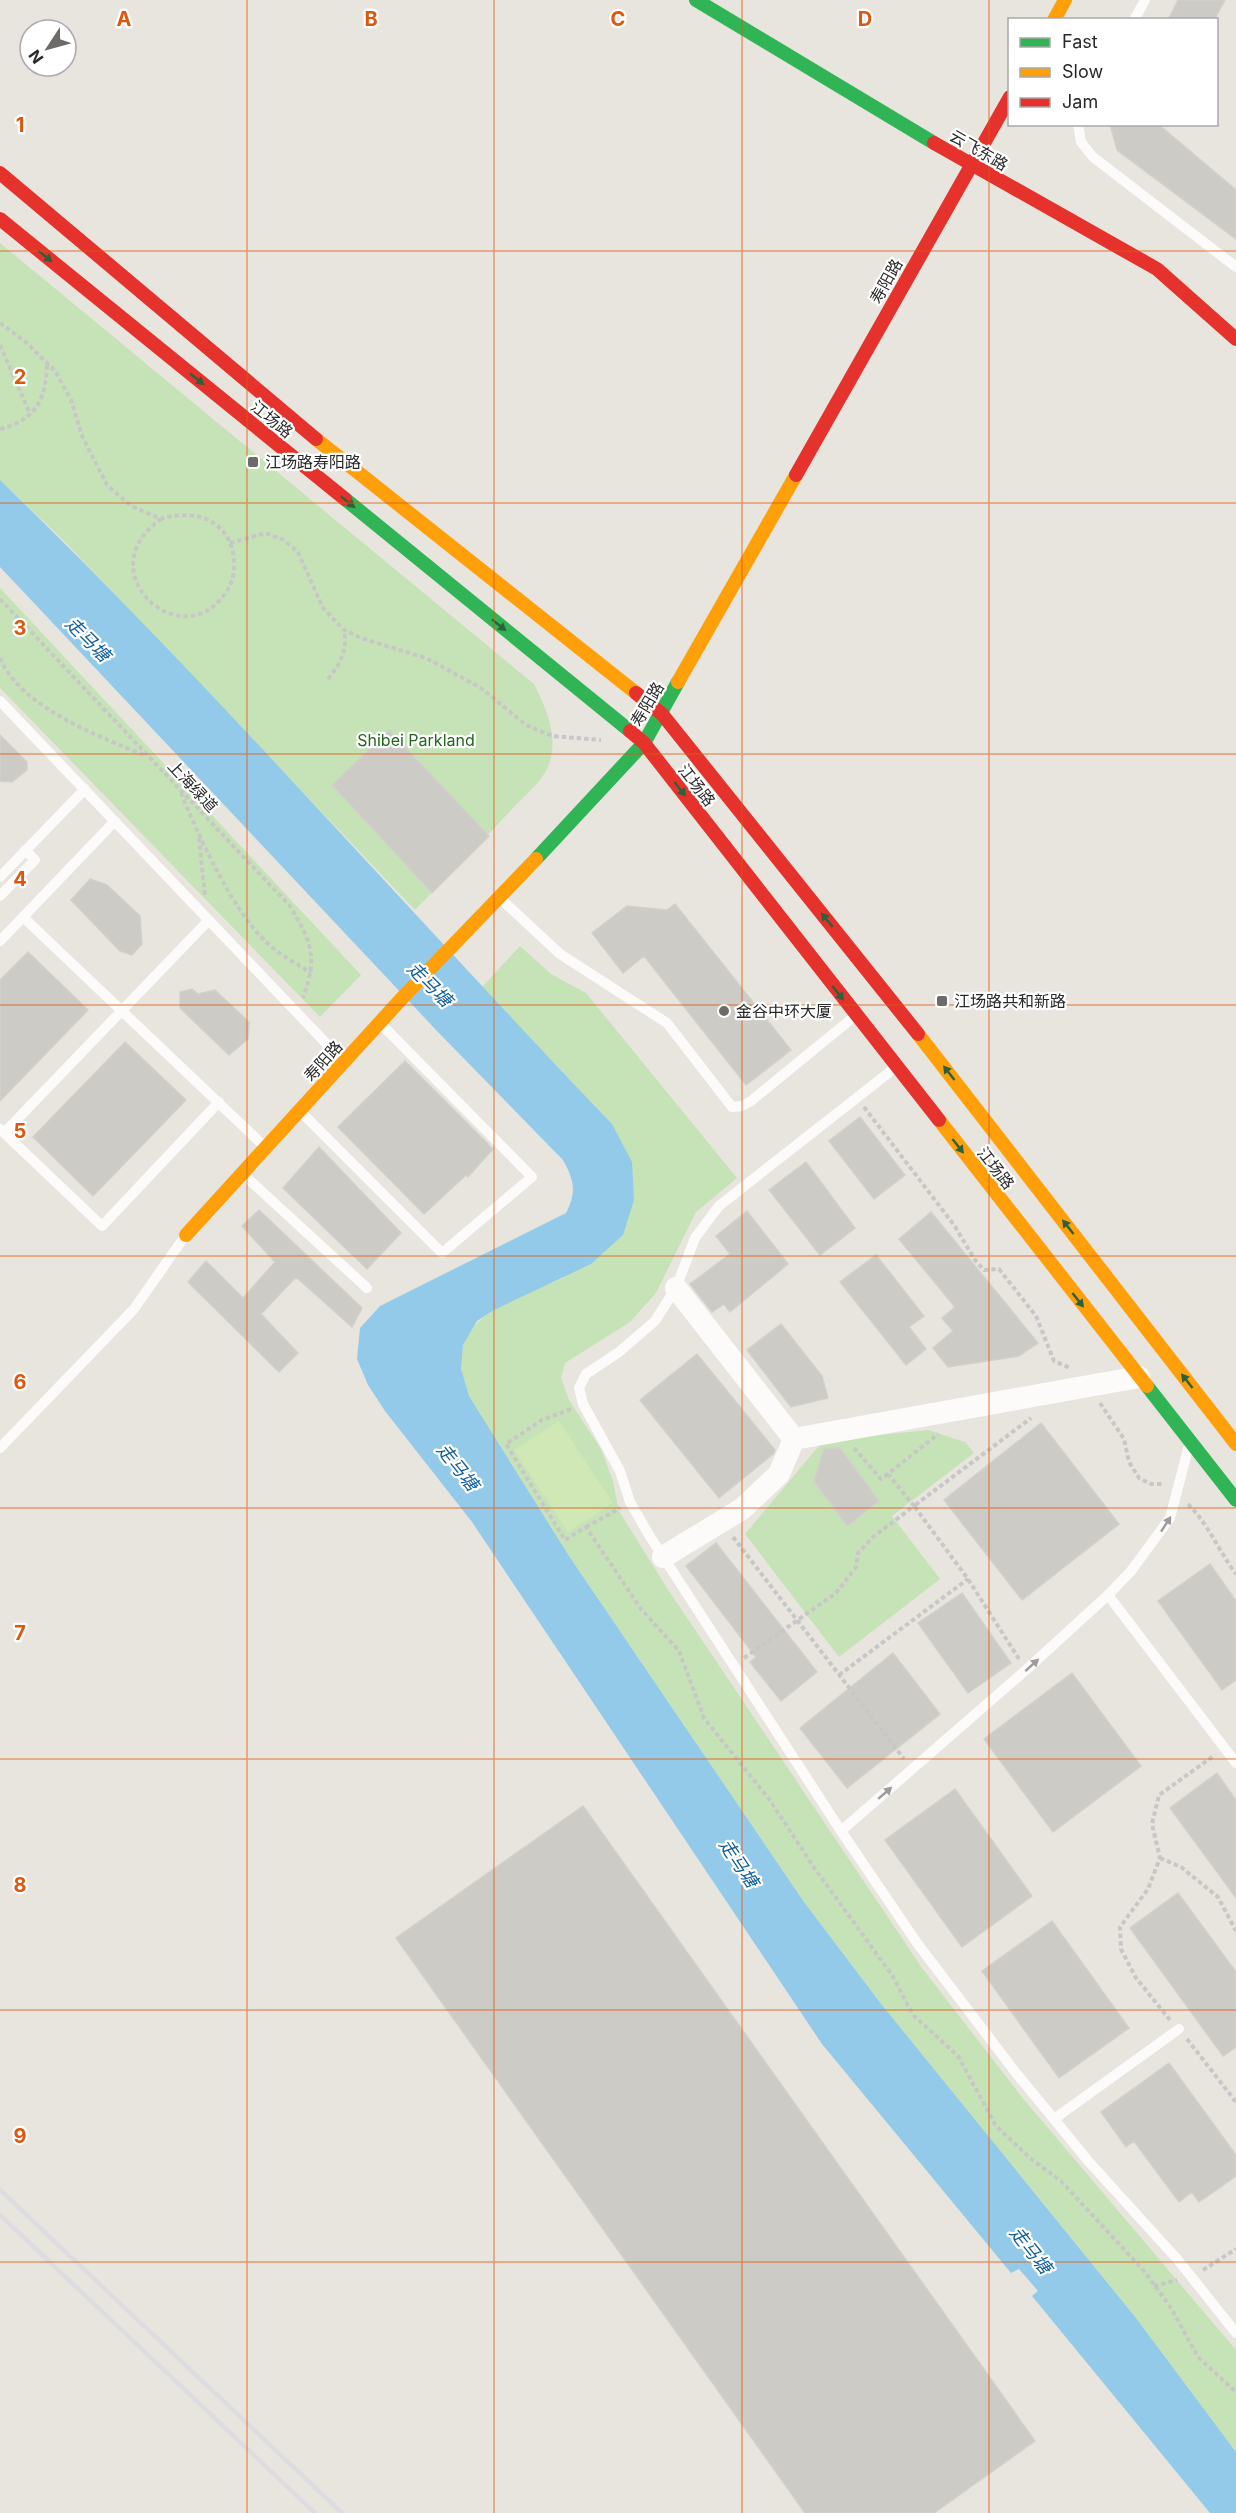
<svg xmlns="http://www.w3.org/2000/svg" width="1236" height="2513" viewBox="0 0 1236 2513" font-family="Inter,'Noto Sans SC',sans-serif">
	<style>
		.green { fill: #c6e3b7 }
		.pitch { fill: #d0e8b5 }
		.water { fill: #93caea }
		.building { fill: #cdcbc6; stroke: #d3d0cb; stroke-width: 1.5 }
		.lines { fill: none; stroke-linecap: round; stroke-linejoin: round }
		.path { stroke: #c8c7c7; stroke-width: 4; stroke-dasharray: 4.5 3; stroke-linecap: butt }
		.lane { stroke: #fcfbfa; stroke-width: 10 }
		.street { stroke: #fcfbfa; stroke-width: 22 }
		.fast { stroke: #30b455; stroke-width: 14 }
		.slow { stroke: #ff9f0a; stroke-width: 14 }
		.jam { stroke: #e5322d; stroke-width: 14 }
		.rail { stroke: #dddcde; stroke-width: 4.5 }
		.oneway { fill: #2c613b }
		.oneway2 { fill: #9d9c9c }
		.grid { fill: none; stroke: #de570d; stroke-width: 1.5; stroke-opacity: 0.55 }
		.poi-dot { fill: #6c6b69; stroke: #fff; stroke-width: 2 }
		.labels { text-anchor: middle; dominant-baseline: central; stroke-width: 4.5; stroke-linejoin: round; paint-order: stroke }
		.street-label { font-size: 16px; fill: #292929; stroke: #fff }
		.poi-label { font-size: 16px; fill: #292929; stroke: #fff; text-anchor: start }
		.park-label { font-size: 16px; fill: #22661a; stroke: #fff }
		.water-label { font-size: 18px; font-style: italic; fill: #0e5c99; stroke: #fff }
		.grid-label { font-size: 20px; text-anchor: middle; font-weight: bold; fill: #de570d; stroke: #fff; stroke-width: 4.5; stroke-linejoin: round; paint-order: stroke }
	</style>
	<rect width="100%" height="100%" fill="#e8e5df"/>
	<path class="green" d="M 0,243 L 534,684 C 546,708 559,737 549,764 C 543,781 526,794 514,807 C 482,842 448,876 415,910 L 63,540 L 0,480 Z
		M 0,588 L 361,975 L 320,1017 L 0,688 Z
		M 520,946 L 551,974 L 586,993 L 737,1178 L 696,1212 L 656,1293 L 630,1322 L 565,1363 L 561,1378 L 569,1400 L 601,1449 L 613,1481 L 619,1511 L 667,1588 L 922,1968 L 1021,2096 L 1236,2350 L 1236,2452 L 1136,2318 L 882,2005 L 804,1902 L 569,1556 L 469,1396 C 466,1387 462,1378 461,1369 C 455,1313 523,1296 563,1278 L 612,1124 L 482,987 Z
		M 928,1430 L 965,1442 L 974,1453 L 892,1516 L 940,1579 L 839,1657 L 745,1534 L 823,1441 Z"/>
	<path class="pitch" d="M 559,1421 L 613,1503 L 568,1532 L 514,1450 Z"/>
	<path class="water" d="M 0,480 C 213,686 407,910 612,1124 L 632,1162 L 634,1200 L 623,1235 L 591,1264 L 494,1310 L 477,1321 L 463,1345 L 461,1369 L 469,1396 L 569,1556 L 804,1902 L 882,2005 L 1136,2318 L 1236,2452 L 1236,2513 L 1210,2513 L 1032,2296 L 1038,2291 L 1019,2269 L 1011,2273 L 822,2044 L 472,1522 L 385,1411 L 368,1385 L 357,1359 L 360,1328 L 380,1306 L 566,1213 C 577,1192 574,1180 563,1160 L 437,1031 L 0,567 Z"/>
	<path class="building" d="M 1178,0 L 1225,0 L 1214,20 L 1168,20 Z
		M 1110,124 L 1158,124 L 1236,190 L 1236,239 L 1117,150 Z
		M 389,730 L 489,836 L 432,893 L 332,785 Z
		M 0,735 L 27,762 L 27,770 L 12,782 L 0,781 Z
		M 90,879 L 107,885 L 140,916 L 142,944 L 132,955 L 120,951 L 71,900 Z
		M 675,904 L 791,1050 L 746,1085 L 644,956 L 623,973 L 592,933 L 627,906 L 667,910 Z
		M 28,952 L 88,1010 L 0,1101 L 0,980 Z
		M 192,989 L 198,994 L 215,990 L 249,1022 L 248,1039 L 229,1055 L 180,1008 L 180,992 Z
		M 125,1042 L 186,1100 L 93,1196 L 33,1137 Z
		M 405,1061 L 493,1149 L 468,1177 L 466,1175 L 424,1214 L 338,1127 Z
		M 860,1117 L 905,1175 L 874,1199 L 829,1141 Z
		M 319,1147 L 401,1233 L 367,1269 L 283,1188 Z
		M 806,1162 L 855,1228 L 820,1255 L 769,1190 Z
		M 259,1210 L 362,1308 L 352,1327 L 296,1277 L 261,1314 L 298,1353 L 279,1372 L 188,1282 L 206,1261 L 243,1298 L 275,1262 L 242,1226 Z
		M 747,1211 L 788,1264 L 730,1312 L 724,1304 L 712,1312 L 690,1284 L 730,1254 L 716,1236 Z
		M 931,1212 L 1038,1343 L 1019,1356 L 948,1367 L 933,1348 L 953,1331 L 942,1318 L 955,1307 L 899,1239 Z
		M 876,1255 L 924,1316 L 909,1327 L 926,1349 L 906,1365 L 840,1282 Z
		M 781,1324 L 822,1376 L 828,1398 L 791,1407 L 747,1350 Z
		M 697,1354 L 775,1450 L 773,1454 L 719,1498 L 640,1400 Z
		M 1041,1423 L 1119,1524 L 1022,1600 L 944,1500 Z
		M 824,1448 L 840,1448 L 879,1501 L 847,1526 L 814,1481 Z
		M 716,1543 L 817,1672 L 781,1701 L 750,1662 L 756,1657 L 686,1566 Z
		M 1210,1564 L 1236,1601 L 1236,1680 L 1222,1690 L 1158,1601 Z
		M 962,1593 L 1011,1663 L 968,1693 L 918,1623 Z
		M 893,1653 L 940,1714 L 847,1788 L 800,1728 Z
		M 1072,1673 L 1141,1766 L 1053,1832 L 984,1739 Z
		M 1217,1773 L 1236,1800 L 1236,1898 L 1170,1808 Z
		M 955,1789 L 1032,1896 L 962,1947 L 885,1840 Z
		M 583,1806 L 1035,2441 L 934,2513 L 805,2513 L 396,1938 Z
		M 1178,1893 L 1236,1972 L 1236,2047 L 1223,2056 L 1130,1928 Z
		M 1052,1921 L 1129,2028 L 1059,2078 L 982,1971 Z
		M 1169,2063 L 1236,2155 L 1236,2176 L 1199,2202 L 1192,2192 L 1179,2202 L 1134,2141 L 1126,2147 L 1101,2112 Z"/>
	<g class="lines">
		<path class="path" d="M 0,323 L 27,343 L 55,371 L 71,400 L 82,436 L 107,485 L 131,506 L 161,519 C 200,506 237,525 234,570 C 233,583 227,593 218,602 C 174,649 89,570 161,519
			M 0,345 L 30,414
			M 0,429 C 37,420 46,398 47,363
			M 230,543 L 266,533 L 284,540 L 298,552 L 323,608 L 344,630 L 361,638 L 426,658 L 481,688 L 526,725 L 552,736 L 601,740
			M 0,599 L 290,906 C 312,944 318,956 303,998
			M 0,658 C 21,708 99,736 146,756
			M 328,679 C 340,665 348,649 344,630
			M 181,793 C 199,837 232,909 265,941 C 278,954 296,963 311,973
			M 199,838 L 205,896
			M 864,1107 L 954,1225 L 975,1260 L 984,1270 L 999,1269 L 1036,1316 L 1054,1361 L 1070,1368
			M 1100,1403 L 1124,1439 L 1129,1462 L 1139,1478 L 1151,1484 L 1164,1484
			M 571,1409 L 542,1420 L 506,1444 L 565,1540 L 586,1527 L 641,1609 L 679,1651 L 704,1718 L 769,1799 L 815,1869 L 892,1975 L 913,2015 L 958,2056 L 996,2126 L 1030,2158 L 1061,2181 L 1144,2271 L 1171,2308 L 1198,2357 L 1236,2392
			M 854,1448 L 881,1479 L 888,1474
			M 1188,1504 C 1209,1525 1218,1550 1236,1574
			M 586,1527 L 620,1508
			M 733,1537 L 904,1759
			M 744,1658 L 836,1593 L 856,1567 L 858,1553 L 873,1537 L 914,1506 L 888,1474 L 938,1434
			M 1019,1659 L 968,1579 L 914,1506 L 1031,1418
			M 839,1675 L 968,1579
			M 1160,1858 L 1181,1867 L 1218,1897 L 1236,1931
			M 1170,2020 L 1136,1978 L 1121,1949 L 1120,1927 L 1148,1889 L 1160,1858 L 1152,1824 L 1159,1795 L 1215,1755
			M 1187,2039 L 1236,2102
			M 1203,2270 L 1236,2249
			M 1154,2286 L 1177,2280"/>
		<path class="lane" d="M 1134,20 L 1145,0
			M 1078,124 L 1081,142 L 1093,157 L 1236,267
			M 0,701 L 342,1060
			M 0,877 L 85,789
			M 0,896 L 35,860 L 25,850
			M 502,900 L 560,954 L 667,1023 L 732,1107 L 742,1106 L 751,1101 L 855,1016
			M 23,917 L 264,1146
			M 0,941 L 115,821
			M 896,1067 L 719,1206 L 695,1238 L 676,1288 L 655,1321 L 619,1352 L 586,1374 L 579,1388 L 583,1404 L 620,1471 L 630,1502 L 649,1535 L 841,1831 L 917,1943 L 1016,2073 L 1090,2163 L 1178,2260 L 1236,2333
			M 301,1112 L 442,1253 L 532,1177 L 382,1025
			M 0,1129 L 102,1226 L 219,1102
			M 4,1133 L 209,920
			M 245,1176 L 367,1288
			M 0,1448 L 134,1309 L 185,1236
			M 1108,1595 L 1236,1763
			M 841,1831 L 1026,1670 L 1108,1595 L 1131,1571 L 1170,1518 L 1188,1449
			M 1054,2119 L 1179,2029"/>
		<path class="street" d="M 676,1288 L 794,1439
			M 794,1439 L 1139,1377
			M 663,1557 L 742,1509 L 779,1474 L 794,1439"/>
		<path class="fast" d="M 696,0 L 934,143
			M 345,499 L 630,731
			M 536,859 L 644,743 L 678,682
			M 1147,1386 L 1236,1500"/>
		<path class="slow" d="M 1054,20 L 1065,0
			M 316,439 L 636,693
			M 678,682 L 796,475
			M 918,1034 L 1236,1444
			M 939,1120 L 1147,1386
			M 186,1235 L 404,996 L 536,859"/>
		<path class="jam" d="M 934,143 L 1157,269 L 1236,339
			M 0,173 L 316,439
			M 0,219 L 345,499
			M 796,475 L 1010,97
			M 636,693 L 662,714 L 918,1034
			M 630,731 L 644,743 L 939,1120"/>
		<path class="rail" d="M 0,2190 L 342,2513
			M 0,2215 L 315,2513"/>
	</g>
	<defs><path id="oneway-solid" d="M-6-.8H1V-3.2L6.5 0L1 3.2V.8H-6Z" transform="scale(1.5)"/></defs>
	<g class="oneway">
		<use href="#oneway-solid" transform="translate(45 256) rotate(39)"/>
		<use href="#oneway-solid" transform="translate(197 379) rotate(39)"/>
		<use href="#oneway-solid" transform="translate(348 502) rotate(39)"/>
		<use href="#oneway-solid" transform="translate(499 625) rotate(39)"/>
		<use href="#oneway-solid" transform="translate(680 789) rotate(52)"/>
		<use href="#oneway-solid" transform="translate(827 920) rotate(-129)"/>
		<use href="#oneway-solid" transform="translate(838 993) rotate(52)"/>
		<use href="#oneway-solid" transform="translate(949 1073) rotate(-128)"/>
		<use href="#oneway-solid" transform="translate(958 1146) rotate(52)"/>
		<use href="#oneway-solid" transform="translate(1068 1227) rotate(-128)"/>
		<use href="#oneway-solid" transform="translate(1078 1300) rotate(52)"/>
		<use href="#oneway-solid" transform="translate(1187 1381) rotate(-128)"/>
	</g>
	<g class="oneway2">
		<use href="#oneway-solid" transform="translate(1166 1524) rotate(-57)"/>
		<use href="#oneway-solid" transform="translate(1032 1665) rotate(-42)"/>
		<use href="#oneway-solid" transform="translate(885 1793) rotate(-41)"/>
	</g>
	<path class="grid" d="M 247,0 L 247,2513M 494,0 L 494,2513M 742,0 L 742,2513M 989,0 L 989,2513M 0,251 L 1236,251M 0,503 L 1236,503M 0,754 L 1236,754M 0,1005 L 1236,1005M 0,1256 L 1236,1256M 0,1508 L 1236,1508M 0,1759 L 1236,1759M 0,2010 L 1236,2010M 0,2262 L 1236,2262"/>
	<g class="poi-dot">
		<rect x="247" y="456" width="12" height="12" rx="3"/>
		<rect x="936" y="995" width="12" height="12" rx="3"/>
		<circle cx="724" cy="1011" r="6"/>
	</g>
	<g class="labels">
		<g class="street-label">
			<text transform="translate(979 150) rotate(30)">云飞东路</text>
			<text transform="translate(886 281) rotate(-61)">寿阳路</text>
			<text transform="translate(272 419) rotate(39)">江场路</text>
			<text transform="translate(647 704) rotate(-59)">寿阳路</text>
			<text transform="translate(697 785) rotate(52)">江场路</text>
			<text transform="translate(193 786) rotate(47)">上海绿道</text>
			<text transform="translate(323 1061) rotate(-48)">寿阳路</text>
			<text transform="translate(996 1168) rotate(52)">江场路</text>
		</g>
		<g class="poi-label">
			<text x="265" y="462">江场路寿阳路</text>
			<text x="954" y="1001">江场路共和新路</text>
			<text x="736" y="1011">金谷中环大厦</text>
		</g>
		<g class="park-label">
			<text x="416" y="740">Shibei Parkland</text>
		</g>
		<g class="water-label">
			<text transform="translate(88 639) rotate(45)">走马塘</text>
			<text transform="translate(430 984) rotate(45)">走马塘</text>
			<text transform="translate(458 1467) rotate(51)">走马塘</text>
			<text transform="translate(739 1863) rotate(56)">走马塘</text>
			<text transform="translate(1031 2250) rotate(51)">走马塘</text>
		</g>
	</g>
	<g class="grid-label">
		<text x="124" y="26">A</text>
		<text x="371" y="26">B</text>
		<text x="618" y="26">C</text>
		<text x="865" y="26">D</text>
		<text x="20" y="132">1</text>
		<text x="20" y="384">2</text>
		<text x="20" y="635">3</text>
		<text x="20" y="886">4</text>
		<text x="20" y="1138">5</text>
		<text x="20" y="1389">6</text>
		<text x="20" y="1640">7</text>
		<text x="20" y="1892">8</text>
		<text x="20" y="2143">9</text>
	</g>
	<rect x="1008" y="18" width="210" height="108" fill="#ffffff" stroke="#a9a9a9" stroke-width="1.5"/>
	<rect x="1020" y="38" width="30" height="9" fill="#30b455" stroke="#a9a9a9" stroke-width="1.5"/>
	<text x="1062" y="48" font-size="18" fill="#292929">Fast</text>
	<rect x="1020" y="68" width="30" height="9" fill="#ff9f0a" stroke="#a9a9a9" stroke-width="1.5"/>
	<text x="1062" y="78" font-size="18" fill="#292929">Slow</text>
	<rect x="1020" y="98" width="30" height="9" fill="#e5322d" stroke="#a9a9a9" stroke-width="1.5"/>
	<text x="1062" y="108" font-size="18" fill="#292929">Jam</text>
	<g transform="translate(48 48) rotate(234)"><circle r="28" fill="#ffffff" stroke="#a9a9a9" stroke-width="1.5"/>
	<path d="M0-4.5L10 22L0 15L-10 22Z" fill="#6c6b69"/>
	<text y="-9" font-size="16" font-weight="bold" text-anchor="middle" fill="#292929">N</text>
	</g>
</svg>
